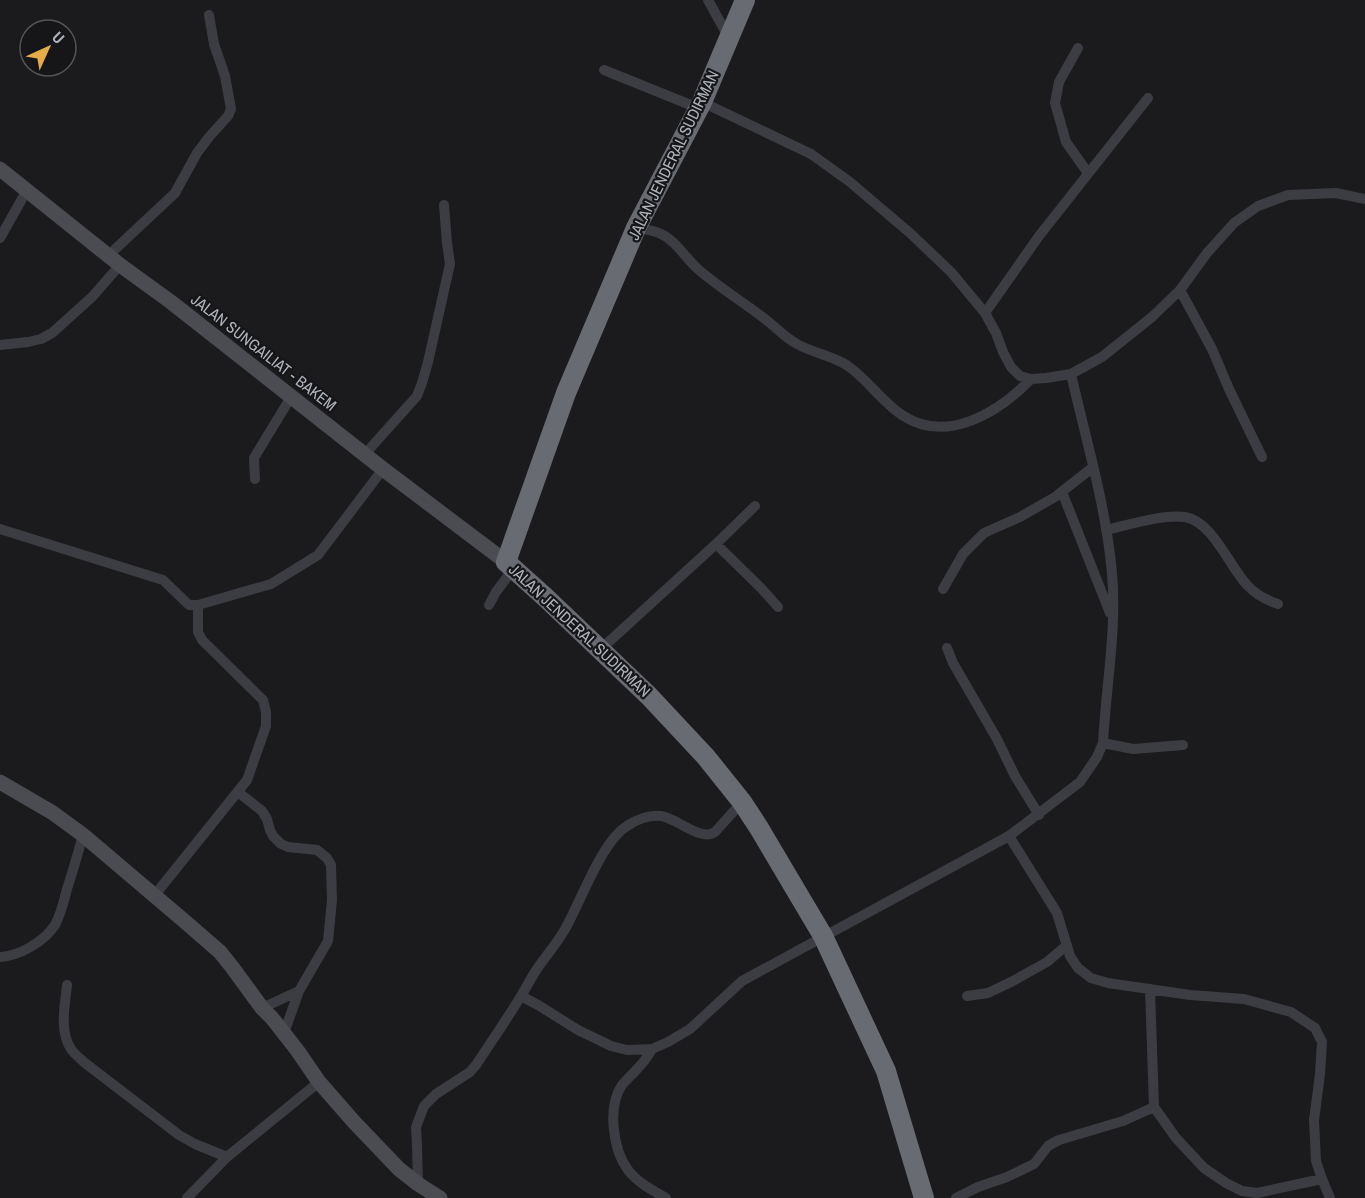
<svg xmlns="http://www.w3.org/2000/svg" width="1365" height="1198" viewBox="0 0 1365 1198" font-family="'Archivo Narrow',sans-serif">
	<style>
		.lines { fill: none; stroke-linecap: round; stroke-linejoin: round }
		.street { stroke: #3c3d42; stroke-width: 10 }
		.secondary { stroke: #4a4c51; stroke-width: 15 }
		.highway { stroke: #686b72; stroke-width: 20 }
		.labels { text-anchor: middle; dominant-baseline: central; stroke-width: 4.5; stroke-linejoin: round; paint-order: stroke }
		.street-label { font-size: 16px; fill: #aeb3bb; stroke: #161618 }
	</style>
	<rect width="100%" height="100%" fill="#1b1b1d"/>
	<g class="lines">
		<path class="street" d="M 708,0 L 729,38
			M 1078,48 L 1059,82 L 1055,103 L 1066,142 L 1088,173
			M 604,70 L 698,108
			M 702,102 L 811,154 L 850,182 L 910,233 L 951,272 L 985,313 L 996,333 L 1003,352 L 1011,367 L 1020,376 L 1031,379 L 1046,378 L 1071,374 L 1102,357 L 1152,317 L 1180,290 L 1207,253 L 1234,223 L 1258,206 L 1288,195 L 1336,193 L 1365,199
			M 636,228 C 643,229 652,230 659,233 C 676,240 685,258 699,270 C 720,288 743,302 765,319 C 776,327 785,338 797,344 C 813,353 833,356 848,366 C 868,380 882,402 902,415 C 947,445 999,412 1031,379
			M 0,238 L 27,190
			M 109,255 L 175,193 L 197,153 L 209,137 L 228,116 L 231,109 L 225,76 L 214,44 L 209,15
			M 1180,290 L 1212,349 L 1229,389 L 1262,457
			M 985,313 L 1039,236 L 1148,98
			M 0,345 L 28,342 L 41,339 L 52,333 L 92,297 L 120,265
			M 365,454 L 417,396 L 422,383 L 428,362 L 450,264 L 447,243 L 444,205
			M 255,479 L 254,458 L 291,397
			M 1062,492 L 1110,613
			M 0,529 L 163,580 L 189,605 L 198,605 L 271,584 L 318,555 L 383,469
			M 1106,530 C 1128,525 1163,514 1185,517 C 1213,522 1229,566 1247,585 C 1256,595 1266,600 1278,604
			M 716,544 L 761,588 L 778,607
			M 943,589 L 963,554 L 984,533 L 1020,517 L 1055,497 L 1092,468
			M 489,605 L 496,592 L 514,568
			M 947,648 L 953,663 L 997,739 L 1015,776 L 1039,815
			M 601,649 L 716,544 L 755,506
			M 1103,743 L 1133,749 L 1183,745
			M 238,792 L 262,811 L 267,819 L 270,830 L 273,836 L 281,844 L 288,847 L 317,850 L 327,858 L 331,865 L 332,900 L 328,941 L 299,991 L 262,1008
			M 1009,836 L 1057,913 L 1070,956 L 1078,968 L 1091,978 L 1108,983 L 1190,995 L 1244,999 L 1291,1012 L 1315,1028 L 1322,1042 L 1320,1074 L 1314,1120 L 1316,1161 L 1322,1179 L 1330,1198
			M 154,896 L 247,780 L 266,726 L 266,712 L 263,700 L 202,640 L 198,632 L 198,605
			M 0,957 C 19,956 44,942 55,925 C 61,914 64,901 67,889 C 73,871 78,853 83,835
			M 67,985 C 65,1005 59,1031 71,1049 C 74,1054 80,1058 85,1063 L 179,1135 L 195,1144 L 227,1157
			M 1150,989 L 1154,1107 L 1176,1138 L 1204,1168 L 1226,1183 L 1242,1191 L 1257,1193 L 1322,1179
			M 521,996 L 538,1005 L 578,1030 L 611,1046 L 627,1050 L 652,1049 L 668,1042 L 690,1029 L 742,981 L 1009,836 L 1080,782 L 1097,757 L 1103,743 C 1106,686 1117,629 1112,573 C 1106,506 1086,440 1071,374
			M 967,996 L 988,993 L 1013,981 L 1047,962 L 1067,945
			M 284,1033 L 299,991
			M 652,1049 C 648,1056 644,1062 638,1068 C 633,1074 627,1079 622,1085 C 607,1107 613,1150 628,1170 C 638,1183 652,1190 666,1198
			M 418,1184 L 417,1146 L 416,1127 L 424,1106 L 436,1094 L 470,1072 L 476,1065 C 491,1042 507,1019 521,996 C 526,988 530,980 535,972 C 544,958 555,946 564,931 C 580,904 601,842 627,826 C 636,820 649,815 661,816 C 677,818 701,842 715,832 L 742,802
			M 187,1198 L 227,1157 L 319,1082
			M 956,1198 L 978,1187 L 1007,1177 L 1034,1164 L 1048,1146 L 1059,1140 L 1123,1121 L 1154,1107"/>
		<path class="secondary" d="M 0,169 L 120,265 L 171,302 L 383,469 L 506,562
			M 0,782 L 53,813 L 83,835 L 182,919 L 220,952 L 232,967 L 262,1008 L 272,1018 L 297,1050 L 319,1082 L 354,1122 L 399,1169 L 418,1184 L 440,1198"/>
		<path class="highway" d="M 745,0 L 702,102 L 636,228 L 566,393 L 506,562 L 545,597 L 649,696 L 706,757 L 742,802 L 759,828 L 823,936 L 886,1071 L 924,1198"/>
	</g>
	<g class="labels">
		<g class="street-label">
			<text transform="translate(673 155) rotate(-64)">JALAN JENDERAL SUDIRMAN</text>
			<text transform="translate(264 352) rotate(38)">JALAN SUNGAILIAT - BAKEM</text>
			<text transform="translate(580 630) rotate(43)">JALAN JENDERAL SUDIRMAN</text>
		</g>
	</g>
	<g transform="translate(48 48) rotate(45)"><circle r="28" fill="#161618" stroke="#535559" stroke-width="1.5"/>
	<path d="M0-4.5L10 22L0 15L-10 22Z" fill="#e5ac4a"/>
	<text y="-9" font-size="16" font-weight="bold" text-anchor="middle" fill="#aeb3bb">U</text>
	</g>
</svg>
